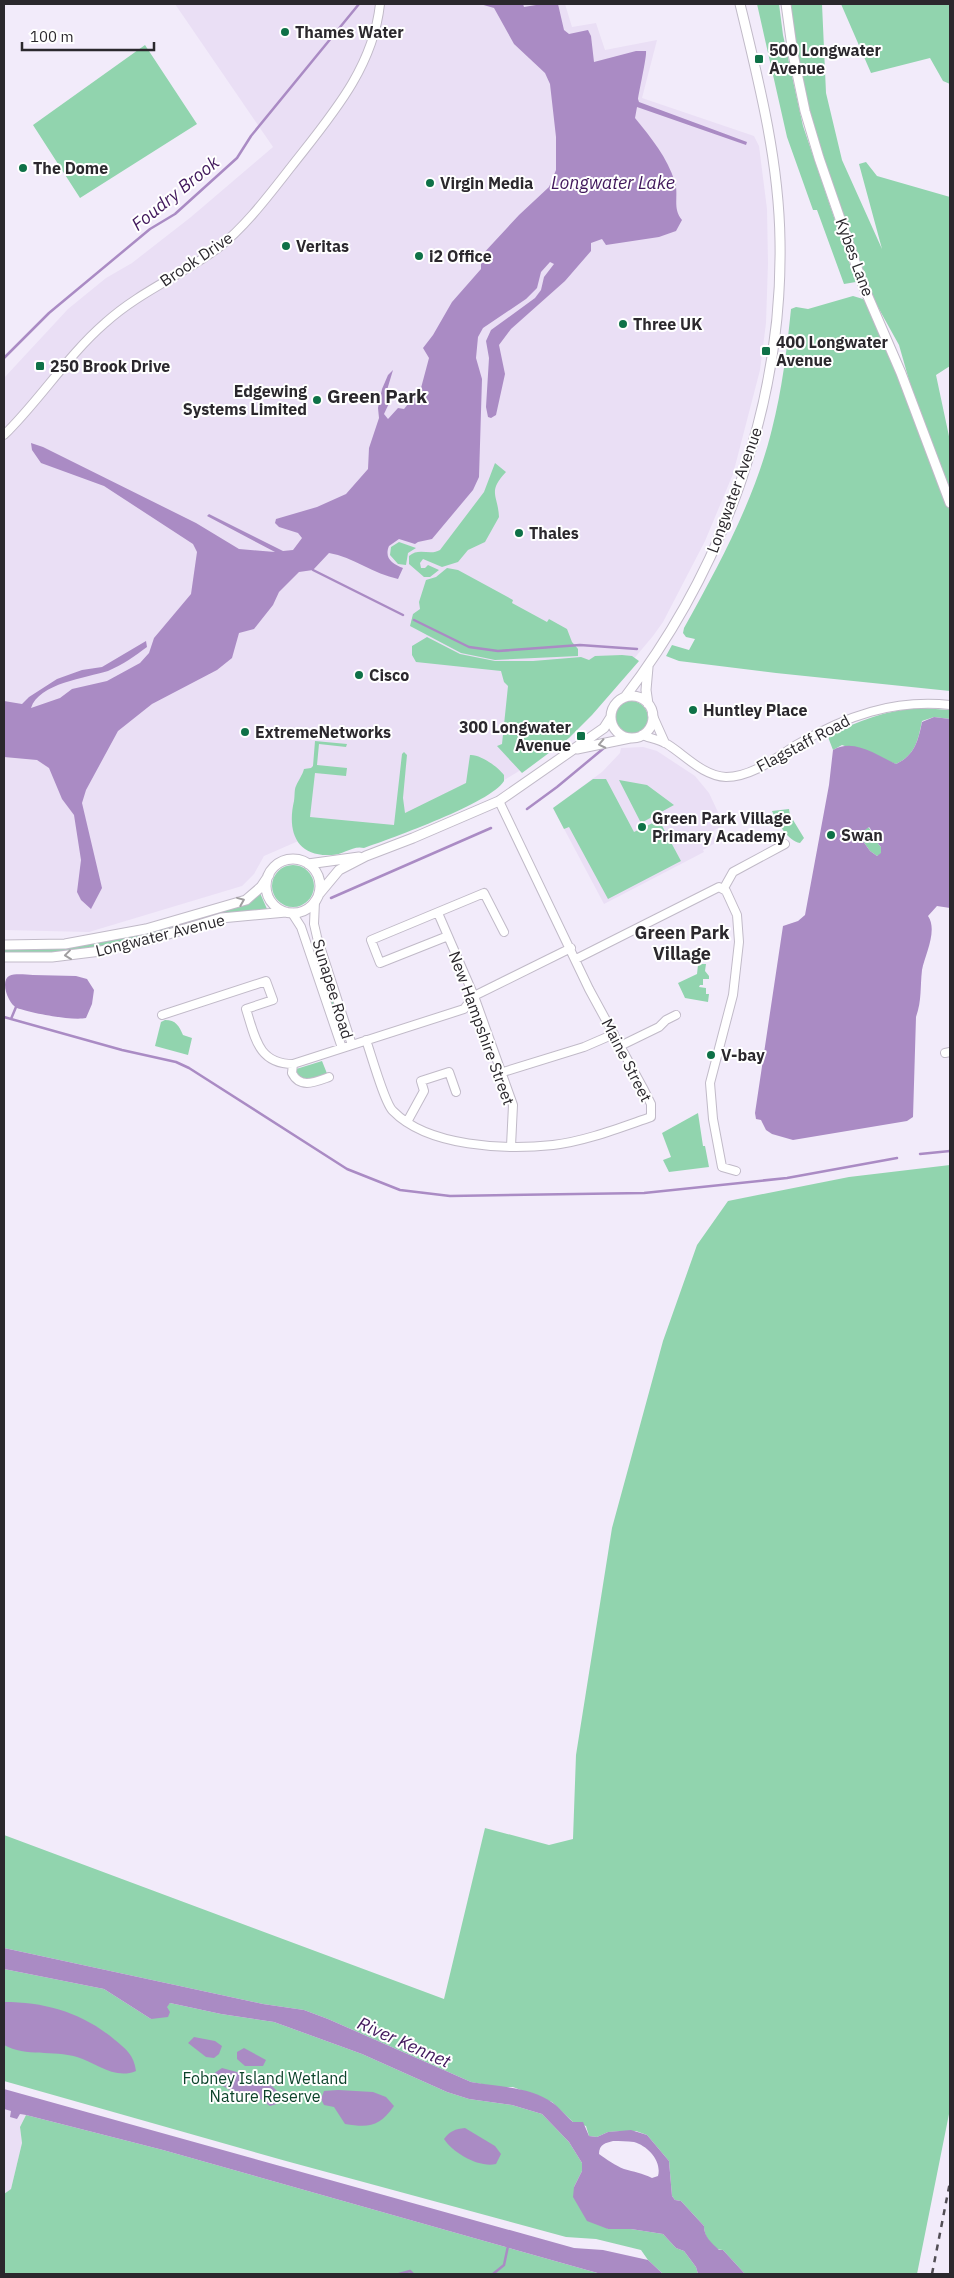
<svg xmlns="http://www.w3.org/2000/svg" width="954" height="2278" viewBox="0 0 954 2278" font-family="'IBM Plex Sans',sans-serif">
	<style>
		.built { fill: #eadff5 }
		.green { fill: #91d4ae }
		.water { fill: #aa8bc4; fill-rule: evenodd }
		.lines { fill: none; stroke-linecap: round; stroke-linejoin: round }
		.stream { stroke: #aa8bc4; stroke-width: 2.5 }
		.minor-casing { stroke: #c1bac8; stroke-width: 10 }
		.tertiary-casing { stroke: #c1bac8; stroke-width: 11 }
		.minor { stroke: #fff; stroke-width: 8 }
		.tertiary { stroke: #fff; stroke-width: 9 }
		.rail { stroke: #524e55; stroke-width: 2.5; stroke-dasharray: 6 6; stroke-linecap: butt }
		.oneway { stroke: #a09ea0 }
		.poi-dot { fill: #0e7147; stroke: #fff; stroke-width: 2 }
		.labels { text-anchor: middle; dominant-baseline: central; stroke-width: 4; stroke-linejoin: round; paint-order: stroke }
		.poi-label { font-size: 16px; font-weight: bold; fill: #2b282d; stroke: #fff; text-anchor: start }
		.street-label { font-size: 16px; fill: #2b282d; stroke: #fff }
		.park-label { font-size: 16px; fill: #0c432a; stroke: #fff }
		.water-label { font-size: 18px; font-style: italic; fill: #41185c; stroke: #fff }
		.neighbourhood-label { font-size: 18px; font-weight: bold; fill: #2b282d; stroke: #fff }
		.quarter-label { font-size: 19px; font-weight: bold; fill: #2b282d; stroke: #fff }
	</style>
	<rect width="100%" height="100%" fill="#f2ebfa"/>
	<path class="built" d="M 175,4 L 565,4 L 572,27 L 596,23 L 605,50 L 657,40 L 642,98 L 754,136 L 759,146 L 767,209 L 768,263 L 766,323 L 760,370 L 733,474 L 705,541 L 663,622 L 653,636 L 589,712 L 524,768 L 483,793 L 336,847 L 303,839 L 264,856 L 254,874 L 242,886 L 89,932 L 4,930 L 4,378 L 68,309 L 106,278 L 132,263 L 191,217 L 273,147 Z
		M 643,747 L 657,751 L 695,776 L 709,793 L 724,825 L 711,832 L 717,842 L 703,850 L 704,852 L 604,904 L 553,808 L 602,772 L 620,753 L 621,748 Z
		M 4,2109 L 11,2111 L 17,2119 L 20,2114 L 26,2115 L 20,2127 L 22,2143 L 11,2189 L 4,2194 Z"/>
	<path class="green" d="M 757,4 L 779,4 L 783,35 L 803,126 L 856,282 L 844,284 L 817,210 L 813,210 L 787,137 Z
		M 791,4 L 822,4 L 826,93 L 842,160 L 882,249 L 859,164 L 866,162 L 877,176 L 950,197 L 950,366 L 936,375 L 950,441 L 950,501 L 909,380 L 899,345 L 874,300 L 812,129 L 796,52 Z
		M 841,4 L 950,4 L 950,84 L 943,81 L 930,58 L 871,73 Z
		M 145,45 L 197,124 L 80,198 L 33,125 Z
		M 853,296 L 863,299 L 870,307 L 950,509 L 950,691 L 776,673 L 679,661 L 666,656 L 672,645 L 689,650 L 695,639 L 686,637 L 683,633 L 684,628 C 719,565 755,499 772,429 C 782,390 787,349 791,309 L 796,307 L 808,309 Z
		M 495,463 L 506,472 C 487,492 498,495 499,517 L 485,542 L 468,550 L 458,562 L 442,567 L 423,559 L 420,563 L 421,568 L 425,568 L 428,565 L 439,570 L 430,577 L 424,577 L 409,564 L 409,556 C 419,547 430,556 440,550 L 484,492 Z
		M 399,542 L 416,548 L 408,553 L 406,565 L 398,564 L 390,555 L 391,547 Z
		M 447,568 L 458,570 L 513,600 L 512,603 L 547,622 L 549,619 L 567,629 L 572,642 L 578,649 L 578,656 L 495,660 L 461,653 L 410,626 L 413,614 L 420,609 L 419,602 L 426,580 L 436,577 Z
		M 427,637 L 460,654 L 495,661 L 533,661 L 581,657 L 589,660 L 595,656 L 622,655 L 632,656 L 639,661 L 592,715 L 569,738 L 522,773 L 497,746 L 502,744 L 508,686 L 504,682 L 501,671 L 416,662 L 412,655 L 412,646 Z
		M614 718a17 17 0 1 1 34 0a17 17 0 1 1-34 0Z
		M 921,708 L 950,710 L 950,719 L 934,717 L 922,721 C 918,741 915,755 896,764 L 842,745 L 833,750 L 828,737 C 858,720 887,710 921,708 Z
		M 315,741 L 347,744 L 346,747 L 319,744 L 317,765 L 347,768 L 346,776 L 315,773 L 310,817 L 394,825 L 402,754 L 404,752 L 407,755 L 403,798 L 405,813 L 466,783 L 470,755 C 480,754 498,767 504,775 L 504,781 C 491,803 392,838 364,848 C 353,845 343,855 331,855 C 296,857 287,831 294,801 C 295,796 294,790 296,786 C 299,779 302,776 304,769 L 311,768 L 313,766 Z
		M 593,779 L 606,779 L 634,832 L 659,820 L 681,861 L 608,899 L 569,827 L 564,829 L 553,808 Z
		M 619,780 L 647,785 L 674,805 L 641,823 Z
		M 789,809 L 790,815 L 804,838 L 800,843 C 788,841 777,822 772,811 Z
		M 868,827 C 874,833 875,841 881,847 L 881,854 L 877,856 L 870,851 L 860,837 L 861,833 Z
		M272 886a21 21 0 1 1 42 0a21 21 0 1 1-42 0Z
		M 260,893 L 267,909 L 221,914 L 142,939 L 77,951 L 4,955 L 4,950 C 76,951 137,935 205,915 C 225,909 246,910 260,893 Z
		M 319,953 L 346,1038 L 345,1040 L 343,1039 L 315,954 Z
		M 699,964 L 706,964 L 705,971 L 709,976 L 709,979 L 703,979 L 703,985 L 700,985 L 699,987 L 706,988 L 706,994 L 709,994 L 708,1002 L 685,998 L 678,983 L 697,974 L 698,965 Z
		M 165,1020 C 176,1020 179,1026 183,1035 L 192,1038 L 188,1055 L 155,1046 L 161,1022 Z
		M 322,1061 L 328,1076 L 303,1081 L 293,1070 Z
		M 698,1113 L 703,1146 L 705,1146 L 709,1167 L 669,1172 L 663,1160 L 671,1157 L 662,1133 Z
		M 950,1165 L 950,2109 L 917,2274 L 745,2274 L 723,2250 C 711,2250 704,2236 704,2226 L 681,2201 L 675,2200 L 672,2196 L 669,2161 L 647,2135 L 636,2131 L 624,2131 L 608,2132 L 597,2137 L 589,2136 L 586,2126 L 573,2122 L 552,2102 L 513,2087 L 497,2087 L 471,2082 L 328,2019 L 304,2010 L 263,2004 L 4,1948 L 4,1835 L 444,1999 L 485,1828 L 549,1845 L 573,1839 L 576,1755 L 612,1528 L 663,1341 L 697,1245 L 728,1201 L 849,1177 Z
		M 4,1969 L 104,1989 L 151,2019 L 170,2003 L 221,2014 L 274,2022 L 362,2054 L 447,2092 L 469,2099 L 512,2105 L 542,2114 L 569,2142 L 582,2163 L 582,2171 L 574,2187 L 608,2229 L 631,2229 L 663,2234 L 676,2248 L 684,2251 L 696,2267 L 698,2274 L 663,2274 L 648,2260 L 641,2250 L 596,2239 L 566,2237 L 286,2161 L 4,2081 Z
		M 26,2115 L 163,2150 L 601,2274 L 4,2274 L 4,2194 L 11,2189 L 22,2143 L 20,2127 Z"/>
	<path class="water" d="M 480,4 L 523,4 L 524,7 L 542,4 L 558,4 L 564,30 L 569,34 L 588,30 L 591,36 L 594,62 L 636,51 L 646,51 C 647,56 639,91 638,99 L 639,102 L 747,142 L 746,145 L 637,107 L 635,118 C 652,139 667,157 675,182 C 679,196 672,208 682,220 L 676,231 L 659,237 L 606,245 L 602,239 L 591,243 L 591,251 L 565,281 L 511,329 L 499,345 L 505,374 L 496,415 L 491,418 L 488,417 L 486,407 L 489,358 L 486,341 L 491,330 L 535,298 L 541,290 L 544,277 L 554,264 L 550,262 L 541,272 L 537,288 L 526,299 L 483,328 L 478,337 L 476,358 L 482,379 L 479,477 L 473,490 L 432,539 L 418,542 L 415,544 L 399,539 L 389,546 C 384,558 392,564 403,568 L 398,579 C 374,574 353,557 329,553 L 313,570 L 299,572 L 279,592 L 273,605 L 254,629 L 239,633 L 232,658 L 217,670 L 152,704 L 118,731 L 86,790 L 82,803 L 102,888 L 91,909 L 81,900 L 77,892 L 81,860 L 74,815 L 62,799 L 49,768 L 37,760 L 4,757 L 4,701 L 22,704 L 29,697 L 57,679 L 82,670 L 102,667 L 146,641 L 147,647 C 135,656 122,665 108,671 C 86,678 39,683 31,708 L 60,698 L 72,689 L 107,681 L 140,663 L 149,653 L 154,638 L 191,594 L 197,552 L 193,544 L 104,486 L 41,463 L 32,450 L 31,443 L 43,447 L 196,523 L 239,549 L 275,552 L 207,516 L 209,514 L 283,551 L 293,550 L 302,538 L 298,533 L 279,527 L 275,523 L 276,519 L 317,507 L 346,494 L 368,469 L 369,448 L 379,418 L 378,408 L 382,389 L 388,375 L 393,370 L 387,390 L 392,397 L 384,414 L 388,419 L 398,408 L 404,409 L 421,388 L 429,358 L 423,348 L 433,335 L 452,302 L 481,269 L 481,256 L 519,215 L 549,187 L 556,170 L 556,137 L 550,84 L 545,73 L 514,44 L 494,8 Z
		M 934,717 L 950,719 L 950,908 L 937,906 L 928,916 C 938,930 925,955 922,970 C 920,987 922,1000 916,1017 L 913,1117 L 907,1121 L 793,1140 L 772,1134 L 766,1130 L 761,1120 L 756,1119 L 755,1113 L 783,926 L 798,921 L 805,915 L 829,785 L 833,750 C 854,738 876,755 896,764 C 915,755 918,741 922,722 ZM 869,827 C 874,833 875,841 881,847 L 881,853 L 877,856 L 870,851 L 860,837 L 861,833 Z
		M 33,975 L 76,976 L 87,979 L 94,990 L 92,1004 L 86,1018 C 72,1021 31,1013 17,1008 C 8,1004 0,981 9,976 C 16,973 26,975 33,975 Z
		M 4,1948 L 263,2004 L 304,2010 L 328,2019 L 471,2082 C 497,2087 530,2086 553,2103 C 560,2108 566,2116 573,2122 L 583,2122 L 589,2136 L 597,2137 L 608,2132 L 631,2130 L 647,2135 L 669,2161 L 672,2196 L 675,2200 L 681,2201 L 704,2226 C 704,2237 711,2242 719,2250 L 723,2250 L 745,2274 L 698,2274 L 696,2267 L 684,2251 L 676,2248 L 663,2234 L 631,2229 L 608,2229 L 587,2221 L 573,2197 L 574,2187 L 582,2171 L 582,2163 L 569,2142 L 542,2114 L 512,2105 L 469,2099 L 447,2092 L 362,2054 L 274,2022 L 221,2014 L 170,2003 L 167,2007 L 170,2012 L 168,2017 L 151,2019 L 104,1989 L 4,1969 ZM 613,2141 C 620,2141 627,2141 634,2142 C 648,2146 662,2161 658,2176 L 652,2178 C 642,2173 634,2172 624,2169 C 616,2166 606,2159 599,2154 C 599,2144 606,2143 613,2141 Z
		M 4,2002 C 46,2002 83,2013 115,2040 C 126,2049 134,2055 136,2071 C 115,2080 96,2063 77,2057 C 53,2050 26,2057 4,2045 Z
		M 194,2037 L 215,2041 L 222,2046 L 219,2054 L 214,2058 L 206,2057 L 188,2043 Z
		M 244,2048 L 266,2060 L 263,2066 L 245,2066 L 237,2059 L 237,2052 Z
		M 222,2068 C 245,2075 263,2075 280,2094 L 277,2104 L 270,2106 L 259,2098 L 247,2100 L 238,2096 L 225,2087 L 212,2082 L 213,2074 Z
		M 4,2089 L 574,2248 L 603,2250 L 648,2260 L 663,2274 L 601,2274 L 163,2150 L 26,2115 L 20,2114 L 17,2119 L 10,2117 L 11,2111 L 4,2109 Z
		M 338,2090 L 373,2092 L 386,2097 L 394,2106 C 379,2127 369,2128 345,2124 L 334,2107 L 324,2105 L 321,2099 L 324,2091 Z
		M 465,2128 L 495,2146 L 501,2154 L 496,2164 C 479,2168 453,2153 444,2139 C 450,2131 455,2129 465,2128 Z"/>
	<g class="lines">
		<path class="stream" d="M 4,358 L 49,313 L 150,229 L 175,214 L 237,158 L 251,136 L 359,4
			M 313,570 L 403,615
			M 414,620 L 469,647 L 498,651 L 580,645 L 637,649
			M 527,809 L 557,787 L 604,748
			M 331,898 L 491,828
			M 4,1017 L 122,1050 L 176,1062 L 189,1068 L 347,1169 L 400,1190 L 450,1196 L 644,1193 L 787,1178 L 897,1158
			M 11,1019 L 16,1007
			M 920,1154 L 950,1151
			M 399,2274 L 410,2271 L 413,2274
			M 493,2274 L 504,2265 L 508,2246"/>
		<defs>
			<path id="minor" d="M 4,435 C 40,400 67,356 105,323 C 139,292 182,275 218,248 C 246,226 269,195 291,167 C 330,117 373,69 380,4
				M 652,714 L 665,743
				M 642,735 C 650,738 660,740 667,744 C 685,755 703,776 726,777 C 752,777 777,757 798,744 C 846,716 894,699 950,705
				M 724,888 L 733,872 L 785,844
				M 315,901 L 314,924 L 317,937 L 352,1045
				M 292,913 L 301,927 L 342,1048
				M 438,913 L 474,996 L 513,1105 L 511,1146
				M 448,936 L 380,963 L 371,940 L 484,893 L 504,932
				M 576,959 L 719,887 L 726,891 L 737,915 L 739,942 L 733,995 L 710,1083 L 713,1119 L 722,1167 L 736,1171
				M 162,1015 L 266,981 L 273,1000 L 246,1009 C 255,1037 258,1064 293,1064 L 464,1009 L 474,996 L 571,948
				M 366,1040 C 371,1054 385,1104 393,1111 C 428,1147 505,1150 553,1145 C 586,1141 619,1128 651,1117 L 651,1104 L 644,1090 L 589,989 L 499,801
				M 620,1046 L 659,1027 L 666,1020 L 676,1015
				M 945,1053 L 950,1052
				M 293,1064 L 292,1073 C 300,1089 315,1082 329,1077
				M 500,1073 L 584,1047 L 614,1034
				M 407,1122 L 424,1091 L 421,1081 L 449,1072 L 456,1092"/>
			<path id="tertiary" d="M 786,4 L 793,54 L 805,111 L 819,158 L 863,285 L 901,373 L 950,503
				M611 717a21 21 0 1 1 42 0a21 21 0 1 1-42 0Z
				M 625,697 C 724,568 783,404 780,241 C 779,161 759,82 740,4
				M 648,704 L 646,690 L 648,667
				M 577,749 L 630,738
				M266 886a27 27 0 1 1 54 0a27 27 0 1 1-54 0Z
				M 308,864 L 359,857
				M 319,894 L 339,870 L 366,856 L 413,838 L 499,801 L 604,728 L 611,717
				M 4,945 L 65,944 L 146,929 L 246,900 L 261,887 L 269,875
				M 4,957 L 52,957 L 101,951 L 149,940 L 221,918 L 286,912"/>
		</defs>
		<use href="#minor" class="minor-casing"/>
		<use href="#tertiary" class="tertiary-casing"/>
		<use href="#minor" class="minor"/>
		<use href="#tertiary" class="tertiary"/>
		<path class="rail" d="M 932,2274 L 950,2182"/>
	</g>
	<defs><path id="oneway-chevron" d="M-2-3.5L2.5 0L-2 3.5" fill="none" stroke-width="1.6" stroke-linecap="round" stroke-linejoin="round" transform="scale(1.25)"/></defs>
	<g class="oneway">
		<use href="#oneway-chevron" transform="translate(602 744) rotate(168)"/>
		<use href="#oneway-chevron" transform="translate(241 901) rotate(-22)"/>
		<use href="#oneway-chevron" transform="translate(68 955) rotate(173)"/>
	</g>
	<g class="poi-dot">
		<circle cx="285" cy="32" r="5"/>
		<rect x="754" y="54" width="10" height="10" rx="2.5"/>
		<circle cx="23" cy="168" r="5"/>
		<circle cx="430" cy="183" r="5"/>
		<circle cx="286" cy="246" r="5"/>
		<circle cx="419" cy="256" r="5"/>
		<circle cx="623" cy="324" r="5"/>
		<rect x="761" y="346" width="10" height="10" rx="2.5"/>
		<rect x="35" y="361" width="10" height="10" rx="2.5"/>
		<circle cx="317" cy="400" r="5"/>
		<circle cx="519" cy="533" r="5"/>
		<circle cx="359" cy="675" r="5"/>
		<circle cx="693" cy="710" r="5"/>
		<circle cx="245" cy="732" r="5"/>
		<rect x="576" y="731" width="10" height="10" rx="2.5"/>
		<circle cx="642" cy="827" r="5"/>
		<circle cx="831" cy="835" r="5"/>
		<circle cx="711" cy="1055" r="5"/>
	</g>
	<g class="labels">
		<g class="poi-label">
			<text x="295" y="32">Thames Water</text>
			<text x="769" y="50">500 Longwater<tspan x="769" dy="18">Avenue</tspan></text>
			<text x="33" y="168">The Dome</text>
			<text x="440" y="183">Virgin Media</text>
			<text x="296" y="246">Veritas</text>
			<text x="429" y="256">i2 Office</text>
			<text x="633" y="324">Three UK</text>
			<text x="776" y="342">400 Longwater<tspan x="776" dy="18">Avenue</tspan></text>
			<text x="50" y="366">250 Brook Drive</text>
			<text x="307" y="391" text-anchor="end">Edgewing<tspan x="307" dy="18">Systems Limited</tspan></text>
			<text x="529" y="533">Thales</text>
			<text x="369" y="675">Cisco</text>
			<text x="703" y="710">Huntley Place</text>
			<text x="571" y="727" text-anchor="end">300 Longwater<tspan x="571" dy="18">Avenue</tspan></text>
			<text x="255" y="732">ExtremeNetworks</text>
			<text x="652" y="818">Green Park Village<tspan x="652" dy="18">Primary Academy</tspan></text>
			<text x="841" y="835">Swan</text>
			<text x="721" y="1055">V-bay</text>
		</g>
		<g class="street-label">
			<text transform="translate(855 257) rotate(70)">Kybes Lane</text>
			<text transform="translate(196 259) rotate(-34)">Brook Drive</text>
			<text transform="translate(734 490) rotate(-70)">Longwater Avenue</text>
			<text transform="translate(803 743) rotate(-28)">Flagstaff Road</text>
			<text transform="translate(160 935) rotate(-14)">Longwater Avenue</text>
			<text transform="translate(333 989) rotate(73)">Sunapee Road</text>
			<text transform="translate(482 1028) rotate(70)">New Hampshire Street</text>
			<text transform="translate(627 1060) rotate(63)">Maine Street</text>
		</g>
		<g class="park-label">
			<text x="265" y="2078">Fobney Island Wetland<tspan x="265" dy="18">Nature Reserve</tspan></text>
		</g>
		<g class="water-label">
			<text x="613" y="182">Longwater Lake</text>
			<text transform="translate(175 193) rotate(-39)">Foudry Brook</text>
			<text transform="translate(404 2042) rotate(24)">River Kennet</text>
		</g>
		<g class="neighbourhood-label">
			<text x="682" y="932">Green Park<tspan x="682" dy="21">Village</tspan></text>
		</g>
		<g class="quarter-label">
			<text x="377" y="396">Green Park</text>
		</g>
	</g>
	<rect width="954" height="2278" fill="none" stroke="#2b282d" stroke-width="10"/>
	<path d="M22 42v8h132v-8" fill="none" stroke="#2b282d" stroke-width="2.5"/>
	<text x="30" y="42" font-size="15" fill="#2b282d" stroke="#ffffff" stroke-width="4" paint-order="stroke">100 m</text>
</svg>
